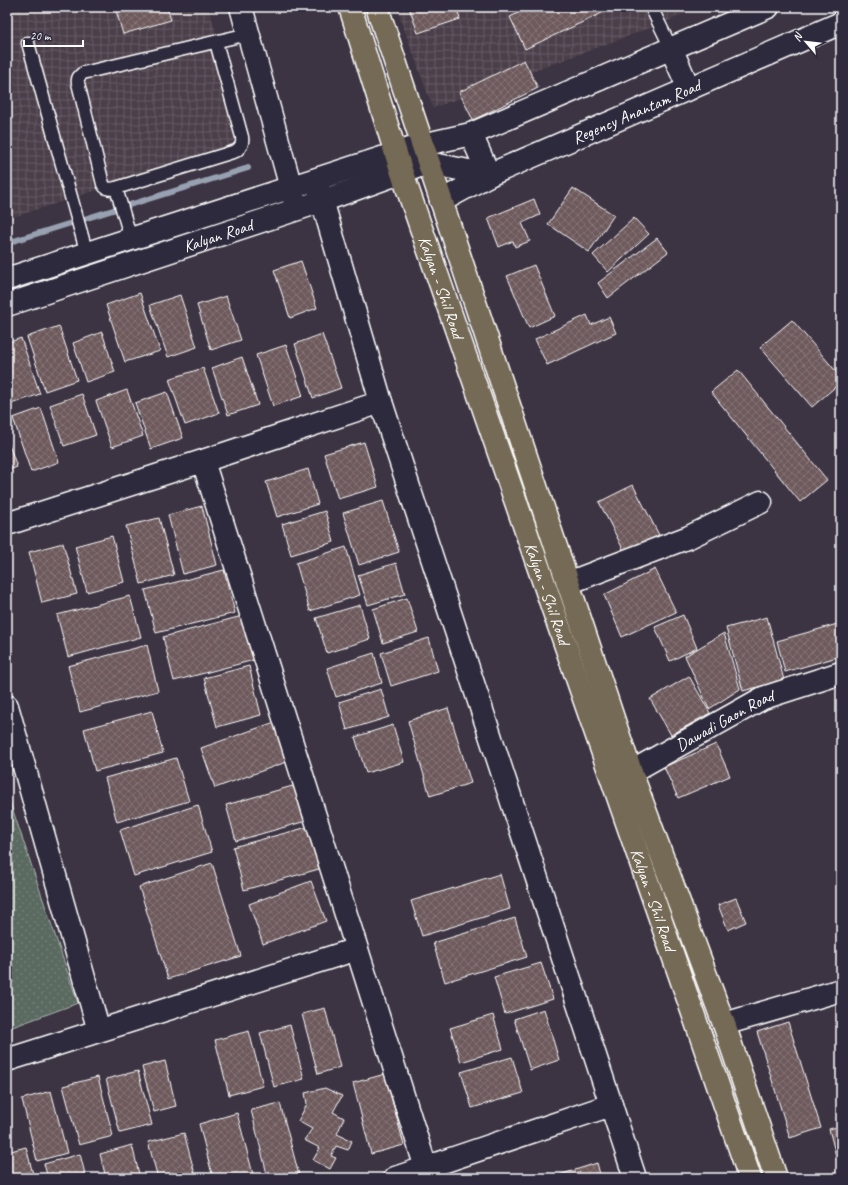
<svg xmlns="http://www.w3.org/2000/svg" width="848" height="1185" viewBox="0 0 848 1185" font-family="Caveat,sans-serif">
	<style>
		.industrial { fill: url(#industrial-grid) }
		.green { fill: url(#green-dots); stroke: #acb4b0 }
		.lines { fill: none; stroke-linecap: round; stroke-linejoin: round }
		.stream { stroke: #98a1b1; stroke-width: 6 }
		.building { fill: url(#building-cross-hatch); stroke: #fff }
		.service-casing { stroke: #fff; stroke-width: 15 }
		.minor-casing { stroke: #fff; stroke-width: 25 }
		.tertiary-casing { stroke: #fff; stroke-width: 25 }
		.secondary-casing { stroke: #fff; stroke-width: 25 }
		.primary-casing { stroke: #fff; stroke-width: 25 }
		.service { stroke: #2f2a3d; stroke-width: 12 }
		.minor { stroke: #2f2a3d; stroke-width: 22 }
		.tertiary { stroke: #2f2a3d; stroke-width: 22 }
		.secondary { stroke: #2f2a3d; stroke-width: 22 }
		.primary { stroke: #756a55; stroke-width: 22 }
		.labels { text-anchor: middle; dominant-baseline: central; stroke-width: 3; stroke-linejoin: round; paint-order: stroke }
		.street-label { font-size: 17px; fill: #fff; stroke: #2f2a3d }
	</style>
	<defs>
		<pattern id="industrial-grid" width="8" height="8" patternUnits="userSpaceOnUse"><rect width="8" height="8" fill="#4b3f4a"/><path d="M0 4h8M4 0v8" fill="none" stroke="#665c65"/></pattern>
		<pattern id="green-dots" width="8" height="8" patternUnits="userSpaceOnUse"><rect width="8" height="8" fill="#5a6a61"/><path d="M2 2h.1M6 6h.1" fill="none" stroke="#738079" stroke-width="1.8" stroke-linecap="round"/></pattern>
		<pattern id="building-cross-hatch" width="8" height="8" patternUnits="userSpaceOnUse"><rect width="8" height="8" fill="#6e5a5b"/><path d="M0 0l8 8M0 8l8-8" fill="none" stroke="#847374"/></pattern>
	</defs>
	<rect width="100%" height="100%" fill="#3c3443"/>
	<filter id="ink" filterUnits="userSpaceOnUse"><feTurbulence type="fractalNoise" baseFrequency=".025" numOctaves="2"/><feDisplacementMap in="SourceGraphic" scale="8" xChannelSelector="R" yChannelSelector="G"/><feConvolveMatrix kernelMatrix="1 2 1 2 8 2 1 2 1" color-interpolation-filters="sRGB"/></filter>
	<g filter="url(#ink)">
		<path class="industrial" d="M 7,7 L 208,7 L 251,141 L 7,219 Z
			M 396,7 L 700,7 L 658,25 L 433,108 Z"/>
		<path class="green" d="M 7,793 L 78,1003 L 7,1029 Z"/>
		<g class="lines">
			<path class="stream" d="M 7,243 L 248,168"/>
		</g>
		<path class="building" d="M 115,7 L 167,7 L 171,20 L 123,34 Z
			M 409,7 L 456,7 L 460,19 L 418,33 Z
			M 530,7 L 615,7 L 525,49 L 510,17 Z
			M 524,60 L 538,88 L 473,120 L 459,92 Z
			M 573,188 L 614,215 L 589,252 L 548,224 Z
			M 534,199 L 540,215 L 522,223 L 530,241 L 515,247 L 513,241 L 499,247 L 488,218 Z
			M 634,218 L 649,234 L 608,272 L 593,255 Z
			M 657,238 L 668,252 L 608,298 L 598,283 Z
			M 301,261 L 317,308 L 290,318 L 274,270 Z
			M 534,265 L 555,316 L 529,328 L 507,276 Z
			M 140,293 L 160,351 L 125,362 L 106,305 Z
			M 180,295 L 197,347 L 168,357 L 150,305 Z
			M 226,296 L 241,340 L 211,350 L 197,305 Z
			M 587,315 L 591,325 L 609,317 L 616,333 L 547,365 L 535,339 Z
			M 792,320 L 841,377 L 841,382 L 812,407 L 760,347 Z
			M 59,326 L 77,380 L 45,391 L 27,337 Z
			M 102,332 L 115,372 L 86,382 L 73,343 Z
			M 322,334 L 341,388 L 313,398 L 295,344 Z
			M 21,338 L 40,394 L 11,404 L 7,392 L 7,343 Z
			M 286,345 L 303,396 L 273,406 L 256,355 Z
			M 242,357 L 258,405 L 228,415 L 212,368 Z
			M 203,368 L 219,413 L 185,425 L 169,379 Z
			M 738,370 L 827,480 L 800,502 L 711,392 Z
			M 127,390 L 143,436 L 112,447 L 96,401 Z
			M 167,392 L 183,438 L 151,449 L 135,403 Z
			M 82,394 L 96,435 L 64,446 L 50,405 Z
			M 41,408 L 59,462 L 31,472 L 13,418 Z
			M 7,439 L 17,467 L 7,471 Z
			M 364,442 L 378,487 L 338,499 L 324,454 Z
			M 308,469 L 318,504 L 277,517 L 266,482 Z
			M 633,485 L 659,535 L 625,553 L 599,502 Z
			M 383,501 L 399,552 L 359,565 L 343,513 Z
			M 202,506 L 217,565 L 183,574 L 168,515 Z
			M 325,511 L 334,542 L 291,555 L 282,524 Z
			M 159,518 L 174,575 L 141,584 L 126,526 Z
			M 112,536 L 124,582 L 87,592 L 75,546 Z
			M 63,543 L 77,594 L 42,603 L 29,552 Z
			M 346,547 L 360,595 L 310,611 L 296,563 Z
			M 396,563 L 405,594 L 368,605 L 358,575 Z
			M 655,569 L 676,612 L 622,637 L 604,595 Z
			M 224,570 L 235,613 L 156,633 L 145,590 Z
			M 130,596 L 141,637 L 68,657 L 57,615 Z
			M 407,598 L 418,632 L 383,643 L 373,609 Z
			M 360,605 L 370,639 L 327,653 L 316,618 Z
			M 683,615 L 697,648 L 670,661 L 655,627 Z
			M 242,616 L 254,660 L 174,681 L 163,637 Z
			M 767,617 L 784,680 L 743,691 L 726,628 Z
			M 841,623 L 841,656 L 785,672 L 777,641 Z
			M 724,633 L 740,689 L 709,709 L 685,656 Z
			M 429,638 L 438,671 L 391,686 L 381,653 Z
			M 147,645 L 158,691 L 80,712 L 68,666 Z
			M 374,653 L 382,683 L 336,697 L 327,668 Z
			M 249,666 L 261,715 L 217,727 L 204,678 Z
			M 689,676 L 710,713 L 671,735 L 650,699 Z
			M 381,689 L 389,717 L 347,730 L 339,702 Z
			M 448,708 L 471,783 L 430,796 L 408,721 Z
			M 152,711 L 163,753 L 95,771 L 84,729 Z
			M 275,722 L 289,761 L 215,788 L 201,748 Z
			M 393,725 L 404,762 L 366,773 L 355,737 Z
			M 716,744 L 730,776 L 678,798 L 664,767 Z
			M 176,758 L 189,801 L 117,822 L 105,778 Z
			M 296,785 L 306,821 L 236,841 L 226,805 Z
			M 198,805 L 212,852 L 134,876 L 120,830 Z
			M 308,827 L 319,869 L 244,890 L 233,847 Z
			M 212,863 L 241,956 L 168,979 L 139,887 Z
			M 500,874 L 510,909 L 422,936 L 411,901 Z
			M 311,881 L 326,921 L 263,944 L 249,904 Z
			M 736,898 L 746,922 L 728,930 L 718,905 Z
			M 515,918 L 527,957 L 445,982 L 433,943 Z
			M 541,963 L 553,999 L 505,1014 L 494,977 Z
			M 325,1008 L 340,1067 L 318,1074 L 302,1014 Z
			M 544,1009 L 559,1060 L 530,1070 L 514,1019 Z
			M 493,1015 L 503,1049 L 461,1062 L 450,1028 Z
			M 788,1022 L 821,1128 L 790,1138 L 757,1032 Z
			M 290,1025 L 304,1079 L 274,1087 L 260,1033 Z
			M 249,1031 L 263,1086 L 229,1095 L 215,1040 Z
			M 512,1057 L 523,1093 L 472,1108 L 461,1072 Z
			M 165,1061 L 176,1106 L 154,1112 L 142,1067 Z
			M 138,1071 L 152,1125 L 120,1133 L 106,1079 Z
			M 385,1074 L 404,1145 L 371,1154 L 353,1083 Z
			M 98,1077 L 113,1136 L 79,1145 L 63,1086 Z
			M 325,1088 L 342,1096 L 333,1112 L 344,1118 L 337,1134 L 352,1141 L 348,1150 L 336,1146 L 331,1156 L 336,1158 L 330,1169 L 313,1160 L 320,1148 L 304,1140 L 312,1129 L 298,1121 L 307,1104 L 305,1093 Z
			M 51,1091 L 67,1153 L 37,1161 L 22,1099 Z
			M 280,1103 L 299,1175 L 287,1178 L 268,1178 L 251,1110 Z
			M 237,1113 L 254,1178 L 213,1178 L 199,1124 Z
			M 841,1126 L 841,1175 L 829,1129 Z
			M 184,1133 L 196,1178 L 158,1178 L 148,1142 Z
			M 132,1145 L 140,1178 L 106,1178 L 100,1154 Z
			M 26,1147 L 34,1178 L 7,1178 L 7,1152 Z
			M 80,1154 L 86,1178 L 48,1178 L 44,1164 Z
			M 597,1163 L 601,1178 L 550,1178 Z"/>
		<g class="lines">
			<defs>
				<path id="service" d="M 651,7 L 671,48
					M 28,43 L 87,254
					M 116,188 L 236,151 C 241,147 243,144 242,137 L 216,42
					M 131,239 L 116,188 C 111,189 106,190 103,184 L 78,83 C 77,78 79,76 83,73 L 248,34"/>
				<path id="minor" d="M 241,7 L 296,206
					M 203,461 L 426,1168
					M 7,524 L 203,461 L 381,402
					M 568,583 L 689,537 L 761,502
					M 7,706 L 99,1031
					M 724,1024 L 841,990
					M 7,1060 L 357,949
					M 395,1178 L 611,1105"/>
				<g id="tertiary">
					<path d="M 671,48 L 689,89"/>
					<path d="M 471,134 L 489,175"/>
					<path d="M 422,145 L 471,134 L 768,7"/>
					<path d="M 428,163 L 489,175"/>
					<path d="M 317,183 L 381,402 L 635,1178"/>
					<path id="s1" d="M 441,201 L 489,175 L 841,23"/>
					<path id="s2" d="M 613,778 L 631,772 L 763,698 L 841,673"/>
				</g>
				<g id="secondary">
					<path d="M 7,279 L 422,145"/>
					<path id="s3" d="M 7,305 L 322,201 L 428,163"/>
				</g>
				<g id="primary">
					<path id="s4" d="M 350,7 L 402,173 L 750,1178"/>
					<path d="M 377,7 L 568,583 L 631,772 L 724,1024 L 776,1178"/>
				</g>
			</defs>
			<use href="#service" class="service-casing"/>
			<use href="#minor" class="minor-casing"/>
			<use href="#tertiary" class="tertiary-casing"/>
			<use href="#secondary" class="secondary-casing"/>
			<use href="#primary" class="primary-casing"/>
			<use href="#service" class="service"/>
			<use href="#minor" class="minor"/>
			<use href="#tertiary" class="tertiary"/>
			<use href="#secondary" class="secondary"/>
			<use href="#primary" class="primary"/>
		</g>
	</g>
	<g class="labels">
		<g class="street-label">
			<text stroke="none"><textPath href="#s1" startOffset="215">Regency Anantam Road</textPath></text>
			<text stroke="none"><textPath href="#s3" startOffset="222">Kalyan Road</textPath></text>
			<text stroke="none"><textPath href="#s4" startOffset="295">Kalyan - Shil Road</textPath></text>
			<text stroke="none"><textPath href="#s4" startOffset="619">Kalyan - Shil Road</textPath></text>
			<text stroke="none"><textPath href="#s2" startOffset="126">Dawadi Gaon Road</textPath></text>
			<text stroke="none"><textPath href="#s4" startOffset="943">Kalyan - Shil Road</textPath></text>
		</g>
	</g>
	<rect width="848" height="1185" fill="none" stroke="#2f2a3d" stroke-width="24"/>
	<rect x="12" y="12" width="824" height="1161" fill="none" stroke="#fff" stroke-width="1.5" filter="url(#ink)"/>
	<g transform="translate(806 42) rotate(298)" stroke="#2f2a3d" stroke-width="3" paint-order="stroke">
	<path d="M0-3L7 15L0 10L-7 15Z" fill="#ffffff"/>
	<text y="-6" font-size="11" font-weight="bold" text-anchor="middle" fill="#ffffff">N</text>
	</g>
	<path d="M24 40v6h59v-6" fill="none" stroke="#ffffff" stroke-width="2"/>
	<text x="30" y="40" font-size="12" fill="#ffffff" stroke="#2f2a3d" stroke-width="3" paint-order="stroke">20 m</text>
</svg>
